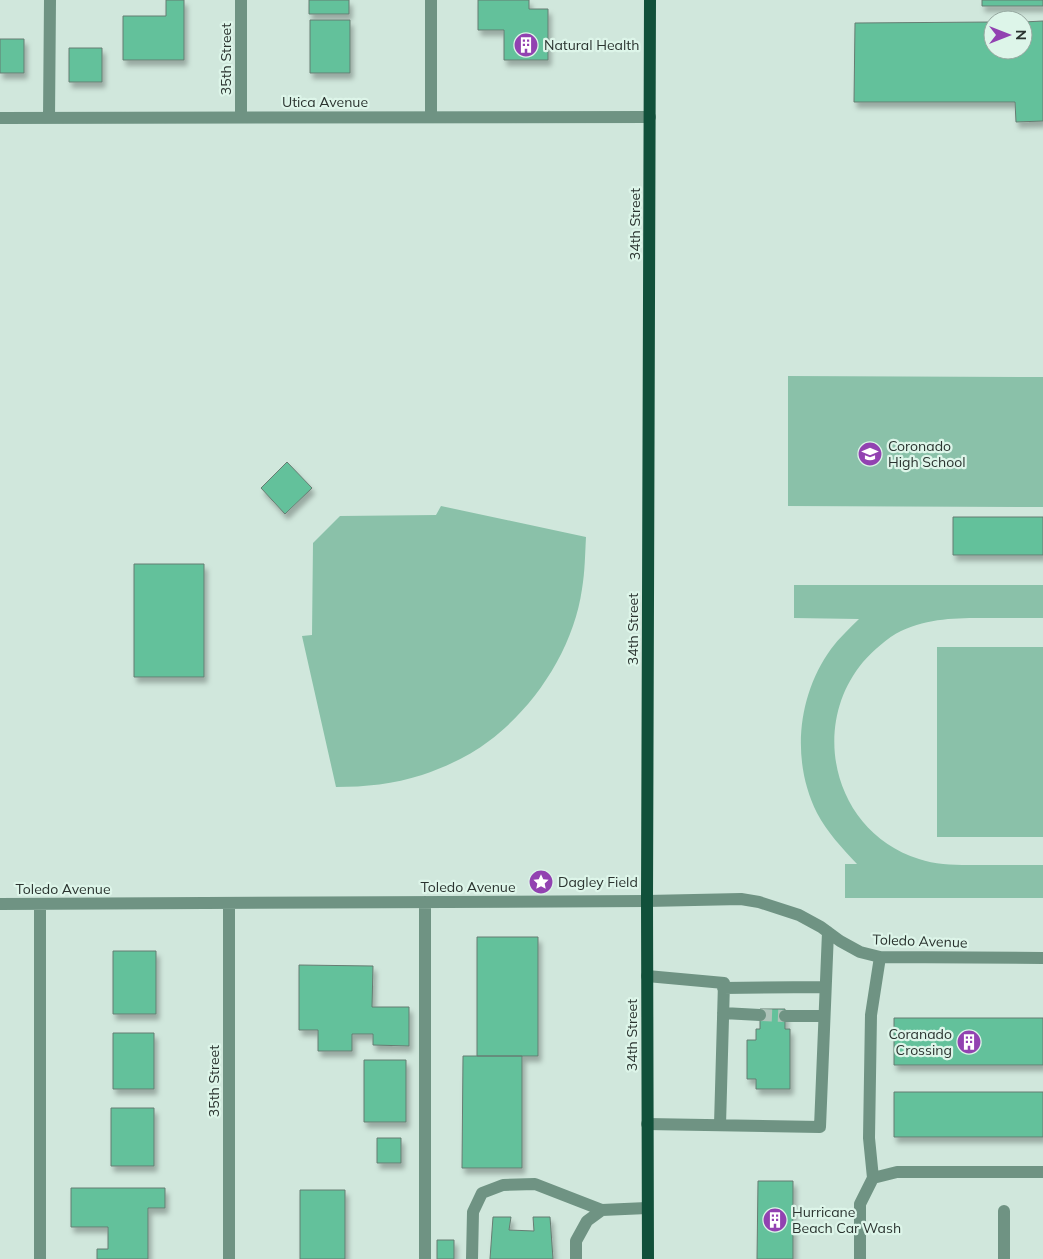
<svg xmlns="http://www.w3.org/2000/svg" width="1043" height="1259" viewBox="0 0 1043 1259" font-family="Mulish,sans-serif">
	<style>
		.green { fill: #8ac1a9 }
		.building { fill: #63c19b; stroke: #677c72; filter: url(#shadow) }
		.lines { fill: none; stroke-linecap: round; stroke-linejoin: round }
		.minor-tunnel { stroke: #afc3b9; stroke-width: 12; stroke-dasharray: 12 6; stroke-linecap: butt }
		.minor { stroke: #6f9383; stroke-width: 12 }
		.major { stroke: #11503a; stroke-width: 12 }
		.labels { text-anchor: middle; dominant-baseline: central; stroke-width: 4.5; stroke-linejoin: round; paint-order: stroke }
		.poi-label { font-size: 14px; fill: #2a332f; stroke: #ddf5e9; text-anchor: start }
		.street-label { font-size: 14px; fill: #2a332f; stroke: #ddf5e9 }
	</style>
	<defs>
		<filter id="shadow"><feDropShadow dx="3" dy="5.5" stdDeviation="2.5" flood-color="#0004"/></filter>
	</defs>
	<rect width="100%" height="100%" fill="#d0e7dc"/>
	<path class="green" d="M 788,376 L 1043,377 L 1043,507 L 788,506 Z
		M 441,506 L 586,537 C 585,554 585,572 582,589 C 574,647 536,706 489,741 C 470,756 445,767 422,775 C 394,784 365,787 336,787 L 302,636 L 312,635 L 313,543 L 340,516 L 436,515 Z
		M 794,585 L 1043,585 L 1043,618 C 1024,618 1005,618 986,618 C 956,618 929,618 901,631 C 887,638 874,650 863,662 C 808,728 835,833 919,859 C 939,866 961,865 983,865 C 1003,865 1023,865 1043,865 L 1043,898 L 845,898 L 845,864 L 857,864 C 842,848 827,832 817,813 C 791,761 797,696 831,649 C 839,638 849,629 859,619 L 794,618 Z
		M 937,647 L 1043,647 L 1043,837 L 937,837 Z"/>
	<path class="building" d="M 166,0 L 184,0 L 184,60 L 123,60 L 123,16 L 166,16 Z
		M 309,0 L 349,0 L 349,14 L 309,14 Z
		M 478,0 L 529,0 L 529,9 L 548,9 L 548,60 L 504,60 L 504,30 L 478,30 Z
		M 982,0 L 1043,0 L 1043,6 L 982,6 Z
		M 310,20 L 350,20 L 350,73 L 310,73 Z
		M 1043,21 L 1043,121 L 1016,122 L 1015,102 L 854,102 L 855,23 L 993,22 L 993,50 L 1023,50 L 1023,22 Z
		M 0,39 L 24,39 L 24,73 L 0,73 Z
		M 69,48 L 102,48 L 102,82 L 69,82 Z
		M 287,462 L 312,488 L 285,514 L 261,488 Z
		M 953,517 L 1043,517 L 1043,555 L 953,555 Z
		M 134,564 L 204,564 L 204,677 L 134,677 Z
		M 477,937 L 538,937 L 538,1056 L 477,1056 Z
		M 113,951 L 156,951 L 156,1014 L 113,1014 Z
		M 299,965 L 373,966 L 372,1007 L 409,1007 L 409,1046 L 373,1045 L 373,1034 L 352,1034 L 352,1051 L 318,1051 L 318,1030 L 299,1030 Z
		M 760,1009 L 785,1009 L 785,1029 L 790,1029 L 790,1089 L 756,1089 L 756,1079 L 747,1079 L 747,1040 L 756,1040 L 756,1029 L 760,1029 Z
		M 894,1018 L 1043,1018 L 1043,1065 L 894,1065 Z
		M 113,1033 L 154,1033 L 154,1089 L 113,1089 Z
		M 463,1056 L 522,1056 L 522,1168 L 462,1168 Z
		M 364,1060 L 406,1060 L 406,1122 L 364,1122 Z
		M 894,1092 L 1043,1092 L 1043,1137 L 894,1137 Z
		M 111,1108 L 154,1108 L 154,1166 L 111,1166 Z
		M 377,1138 L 401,1138 L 401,1163 L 377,1163 Z
		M 758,1181 L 793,1181 L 793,1259 L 757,1259 Z
		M 71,1188 L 165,1188 L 165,1208 L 148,1208 L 148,1259 L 97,1259 L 97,1249 L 108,1249 L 108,1227 L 71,1227 Z
		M 300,1190 L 345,1190 L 345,1259 L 300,1259 Z
		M 493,1217 L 511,1217 L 509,1230 L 534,1231 L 533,1217 L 550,1217 L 553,1259 L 490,1259 Z
		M 437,1240 L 454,1240 L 454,1259 L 437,1259 Z"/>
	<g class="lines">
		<path class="minor-tunnel" d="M 760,1015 L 785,1016"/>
		<path class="minor" d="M 241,0 L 241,117
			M 431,0 L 431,117
			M 0,118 L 650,117
			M 49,118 L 50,0
			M 425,902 L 425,1259
			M 229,903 L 229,1259
			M 0,904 L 647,901 L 741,899 L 759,902 L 799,915 L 821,927 L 840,941 L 860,952 L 880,957 L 1043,958
			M 647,976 L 724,983 L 720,1125
			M 723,988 L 825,987
			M 723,1013 L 760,1015
			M 785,1016 L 824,1016
			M 647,1124 L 820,1127 L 828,932
			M 873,1178 L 897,1172 L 1043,1172
			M 1004,1211 L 1004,1259
			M 40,1259 L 40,904
			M 472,1259 L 473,1212 L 482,1193 L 503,1185 L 535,1184 L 602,1210 L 647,1208
			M 576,1259 L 576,1241 L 587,1221 L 602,1210
			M 860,1259 L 860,1204 L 873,1178 L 869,1138 L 871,1015 L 880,957"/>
		<path class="major" d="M 648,1259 L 647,901 L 650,0"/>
	</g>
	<defs>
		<symbol id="building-disc" viewBox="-11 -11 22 22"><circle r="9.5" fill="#9242b1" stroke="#ddf5e9"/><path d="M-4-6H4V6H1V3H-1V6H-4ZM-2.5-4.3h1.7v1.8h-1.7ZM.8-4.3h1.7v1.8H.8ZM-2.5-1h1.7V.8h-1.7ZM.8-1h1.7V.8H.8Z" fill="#fff"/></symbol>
		<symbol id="school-disc" viewBox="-11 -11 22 22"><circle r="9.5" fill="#9242b1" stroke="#ddf5e9"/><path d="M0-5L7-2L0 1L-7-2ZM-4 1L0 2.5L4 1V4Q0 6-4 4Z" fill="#fff"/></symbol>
		<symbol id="sight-disc" viewBox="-11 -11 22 22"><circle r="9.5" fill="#9242b1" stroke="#ddf5e9"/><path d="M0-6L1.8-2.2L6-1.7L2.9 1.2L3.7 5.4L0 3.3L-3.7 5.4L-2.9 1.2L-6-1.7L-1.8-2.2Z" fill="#fff"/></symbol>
	</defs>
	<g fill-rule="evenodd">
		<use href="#building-disc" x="512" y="31" width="28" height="28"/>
		<use href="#school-disc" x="856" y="440" width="28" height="28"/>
		<use href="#sight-disc" x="527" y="868" width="28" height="28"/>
		<use href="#building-disc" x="955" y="1028" width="28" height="28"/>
		<use href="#building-disc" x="761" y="1206" width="28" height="28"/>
	</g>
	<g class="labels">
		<g class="poi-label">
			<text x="544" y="45">Natural Health</text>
			<text x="888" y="446">Coronado<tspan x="888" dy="16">High School</tspan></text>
			<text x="558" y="882">Dagley Field</text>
			<text x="952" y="1034" text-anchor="end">Coranado<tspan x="952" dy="16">Crossing</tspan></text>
			<text x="792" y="1212">Hurricane<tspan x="792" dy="16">Beach Car Wash</tspan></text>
		</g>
		<g class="street-label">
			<text transform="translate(226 59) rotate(-90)">35th Street</text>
			<text x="325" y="102">Utica Avenue</text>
			<text transform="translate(635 224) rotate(-90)">34th Street</text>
			<text transform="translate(633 629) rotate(-90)">34th Street</text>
			<text x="468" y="887">Toledo Avenue</text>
			<text x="63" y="889">Toledo Avenue</text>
			<text transform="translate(920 941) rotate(2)">Toledo Avenue</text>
			<text transform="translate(632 1035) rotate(-90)">34th Street</text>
			<text transform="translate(214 1081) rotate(-90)">35th Street</text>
		</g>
	</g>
	<g transform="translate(1008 35) rotate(90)"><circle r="24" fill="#ddf5e9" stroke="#95a79f"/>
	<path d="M0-4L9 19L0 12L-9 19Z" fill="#9242b1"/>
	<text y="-8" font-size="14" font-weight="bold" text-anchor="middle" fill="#2a332f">N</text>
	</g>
</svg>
